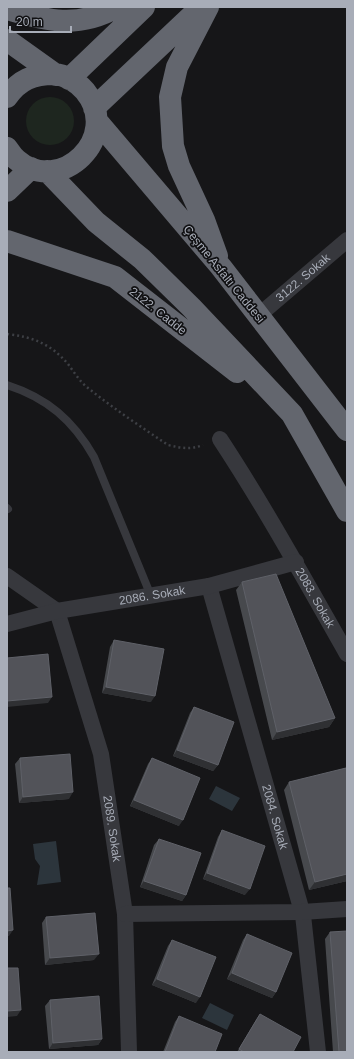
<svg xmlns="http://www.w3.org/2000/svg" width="354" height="1059" viewBox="0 0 354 1059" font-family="Arial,sans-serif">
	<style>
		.green { fill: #1e261f }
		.water { fill: #2c353c }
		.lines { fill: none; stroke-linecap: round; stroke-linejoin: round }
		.path { stroke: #3d3f44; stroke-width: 2.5; stroke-dasharray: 2 3; stroke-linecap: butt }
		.lane { stroke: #37383d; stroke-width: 8 }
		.street { stroke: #37383d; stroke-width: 16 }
		.highway { stroke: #63666e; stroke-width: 22 }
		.wall { fill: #47494d }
		.shaded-wall { fill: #2f3033 }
		.building { fill: #525359; stroke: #5f6168 }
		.labels { text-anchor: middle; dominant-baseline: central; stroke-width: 3.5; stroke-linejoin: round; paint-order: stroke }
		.street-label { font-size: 12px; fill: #a8adb8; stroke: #111113 }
	</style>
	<rect width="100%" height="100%" fill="#161618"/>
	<path class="green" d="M26 121a24 24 0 1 1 48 0a24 24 0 1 1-48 0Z"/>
	<path class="water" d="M 216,786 L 240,798 L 232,811 L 209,799 Z
		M 56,841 L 61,882 L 37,885 L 40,866 L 35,859 L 33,844 Z
		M 210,1003 L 234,1015 L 227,1030 L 202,1018 Z"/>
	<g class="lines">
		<path class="path" d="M 7,334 C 33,337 51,344 68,364 C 74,372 80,382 88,388 C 113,408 141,427 168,445 C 181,448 190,450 203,445"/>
		<path class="lane" d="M 7,385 C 47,398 73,420 94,457 L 151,596
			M 7,508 L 8,509"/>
		<g class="street">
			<path id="s1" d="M 258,316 L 347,240"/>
			<path id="s2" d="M 220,439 C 266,509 306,582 347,654"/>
			<path id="s3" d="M 7,576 L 57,611 L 101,754 L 125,914 L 129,1052"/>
			<path id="s4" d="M 209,586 L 303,915 L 318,1052"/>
			<path id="s5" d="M 7,624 L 57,611 L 209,586 L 296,562"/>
			<path d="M 125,914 L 302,912 L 347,909"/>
		</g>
		<path class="highway" d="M 208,7 L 177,67 L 170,97 L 173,146 L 179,166 L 204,220 L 217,256
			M 7,9 C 47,21 78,29 117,7
			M 7,40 L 56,75
			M 69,79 L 144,7
			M 7,97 C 19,80 33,74 54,74 C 66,75 77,82 85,91 C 123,137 60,197 17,160 C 13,157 10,152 7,148
			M 94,108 L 201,7
			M 97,121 L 221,267 L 347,430
			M 47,171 L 96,222 L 142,259 L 191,307 L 292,414 L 347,511
			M 7,191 L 31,168
			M 7,241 L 115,277 L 237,372"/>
	</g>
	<path class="wall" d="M 242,582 L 335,718 L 329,727 L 272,740 L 236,590 Z
		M 114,640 L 151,702 L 102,693 L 110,647 Z
		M 194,707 L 218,765 L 213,771 L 173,756 L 190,713 Z
		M 20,758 L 69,799 L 19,803 L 15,764 Z
		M 152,758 L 179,826 L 130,806 L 148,764 Z
		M 289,782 L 347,881 L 309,890 L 284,790 Z
		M 222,830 L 245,895 L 203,879 L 218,837 Z
		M 159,839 L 186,895 L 182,901 L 140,887 L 154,845 Z
		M 46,917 L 94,960 L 45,965 L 42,923 Z
		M 330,932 L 347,1052 L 333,1052 L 325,939 Z
		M 247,934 L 276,992 L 272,998 L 227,979 L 243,940 Z
		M 172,940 L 196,1003 L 152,985 L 168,946 Z
		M 50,1000 L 102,1039 L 98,1045 L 49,1049 L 45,1006 Z
		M 260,1014 L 293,1052 L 237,1052 L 256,1020 Z
		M 179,1016 L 215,1052 L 163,1052 L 175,1022 Z"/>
	<path class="shaded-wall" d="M 106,687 L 155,696 L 151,702 L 102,693 Z
		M 52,697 L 48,703 L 7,707 L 7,701 Z
		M 335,718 L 329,727 L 272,740 L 277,732 Z
		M 177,750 L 218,765 L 213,771 L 173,756 Z
		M 73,792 L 69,799 L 19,803 L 23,797 Z
		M 134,800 L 183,820 L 179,826 L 130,806 Z
		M 207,873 L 250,889 L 245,895 L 203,879 Z
		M 347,874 L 347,881 L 309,890 L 315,882 Z
		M 144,881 L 186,895 L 182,901 L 140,887 Z
		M 13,930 L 9,936 L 7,936 L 7,931 Z
		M 99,954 L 94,960 L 45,965 L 50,958 Z
		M 232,973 L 276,992 L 272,998 L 227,979 Z
		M 157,979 L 200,997 L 196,1003 L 152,985 Z
		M 21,1010 L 17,1016 L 7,1017 L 7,1011 Z
		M 102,1039 L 98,1045 L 49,1049 L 53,1043 Z"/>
	<path class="building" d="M 276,574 L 335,718 L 277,732 L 242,582 Z
		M 114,640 L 164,649 L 155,696 L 106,687 Z
		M 48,654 L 52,697 L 7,701 L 7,658 Z
		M 194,707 L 234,722 L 218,765 L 177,750 Z
		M 70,754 L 73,792 L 23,797 L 20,758 Z
		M 152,758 L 200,778 L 183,820 L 134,800 Z
		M 346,768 L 347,771 L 347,874 L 315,882 L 289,782 Z
		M 222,830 L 265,846 L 250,889 L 207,873 Z
		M 159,839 L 201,853 L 186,895 L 144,881 Z
		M 7,888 L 10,888 L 13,930 L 7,931 Z
		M 95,913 L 99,954 L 50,958 L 46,917 Z
		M 347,931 L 347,1052 L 339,1052 L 330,932 Z
		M 247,934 L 292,953 L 276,992 L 232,973 Z
		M 172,940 L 216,957 L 200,997 L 157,979 Z
		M 7,968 L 18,968 L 21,1010 L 7,1011 Z
		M 99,996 L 102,1039 L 53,1043 L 50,1000 Z
		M 260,1014 L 301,1037 L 293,1052 L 244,1052 L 239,1049 Z
		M 179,1016 L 222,1034 L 215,1052 L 165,1052 Z"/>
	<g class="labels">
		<g class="street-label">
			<text transform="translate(224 274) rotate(51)">Çeşme Asfaltı Caddesi</text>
			<text stroke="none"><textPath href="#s1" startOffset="59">3122. Sokak</textPath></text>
			<text transform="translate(158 311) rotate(38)">2122. Cadde</text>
			<text stroke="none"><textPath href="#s5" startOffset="148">2086. Sokak</textPath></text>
			<text stroke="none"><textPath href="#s2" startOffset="185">2083. Sokak</textPath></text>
			<text stroke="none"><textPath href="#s4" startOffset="240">2084. Sokak</textPath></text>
			<text stroke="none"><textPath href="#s3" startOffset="286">2089. Sokak</textPath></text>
		</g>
	</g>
	<rect width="354" height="1059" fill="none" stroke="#a8adb8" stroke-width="16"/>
	<path d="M10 26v6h61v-6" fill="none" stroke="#a8adb8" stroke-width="2"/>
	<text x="16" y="26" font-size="12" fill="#a8adb8" stroke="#111113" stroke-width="3" paint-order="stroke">20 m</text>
</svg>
